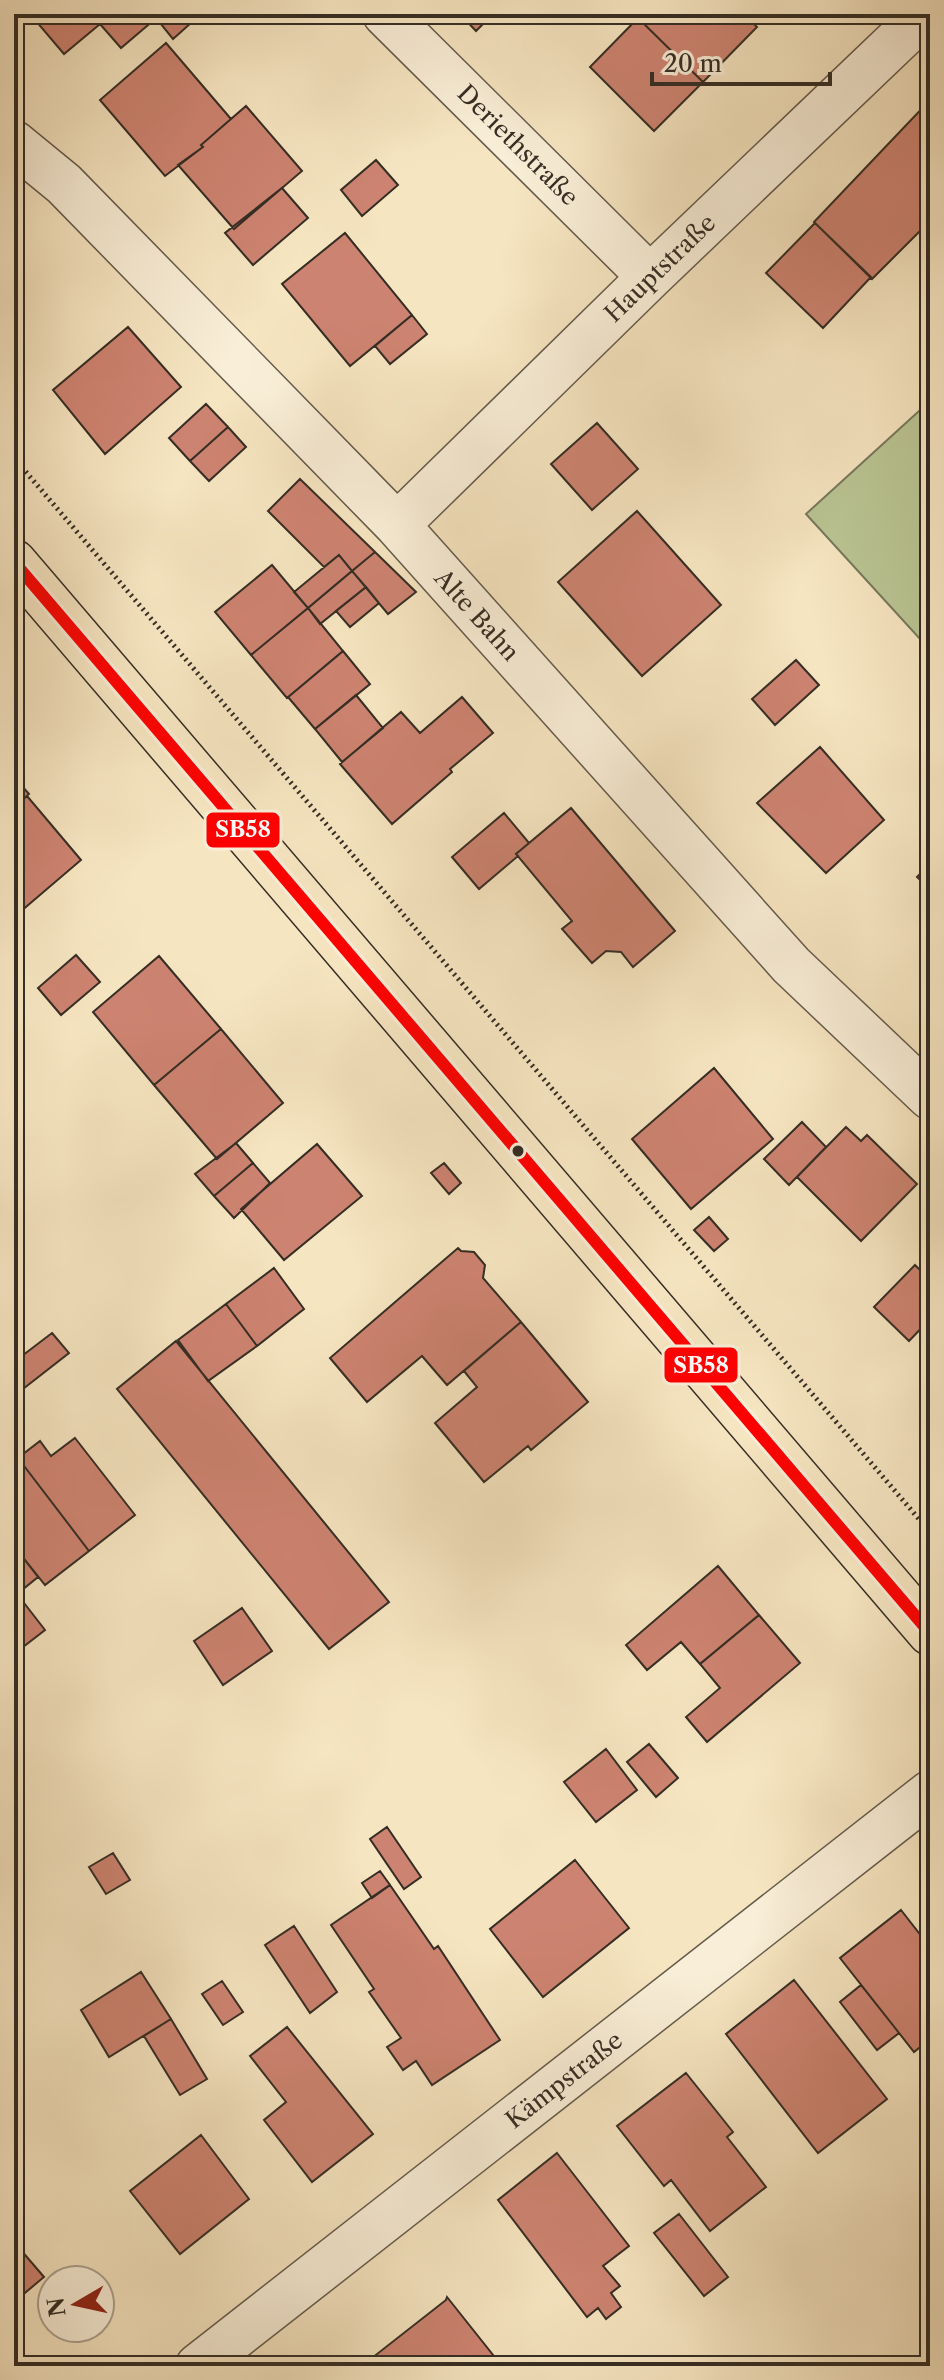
<svg xmlns="http://www.w3.org/2000/svg" width="944" height="2380" viewBox="0 0 944 2380" font-family="'Libre Caslon Text',serif">
	<style>
		.green { fill: #bac594; stroke: #78795c; stroke-width: 2 }
		.building { fill: #cd8371; stroke: #352d24; stroke-width: 2 }
		.lines { fill: none; stroke-linecap: round; stroke-linejoin: round }
		.street-casing { stroke: #655b4b; stroke-width: 47 }
		.primary-casing { stroke: #352d24; stroke-width: 47 }
		.path { stroke: #352d24; stroke-width: 5; stroke-dasharray: 2 4; stroke-linecap: butt }
		.street { stroke: #f9eed7; stroke-width: 44 }
		.primary { stroke: #f6e5c1; stroke-width: 44 }
		.bus-1-casing { stroke: #f9eed7; stroke-width: 18 }
		.bus-1 { stroke: #f00; stroke-width: 12 }
		.bus-dot { fill: #352d24; stroke: #f9eed7; stroke-width: 3 }
		.labels { text-anchor: middle; dominant-baseline: central; stroke-width: 6; stroke-linejoin: round; paint-order: stroke }
		.street-label { font-size: 24px; fill: #352d24; stroke: #f9eed7 }
		.line-badge { stroke: #f9eed7; stroke-width: 3 }
		.badge-label { font-size: 22px; text-anchor: middle; font-weight: bold; fill: #fff }
	</style>
	<rect width="100%" height="100%" fill="#f6e5c1"/>
	<filter id="stains"><feTurbulence type="fractalNoise" baseFrequency=".0025" numOctaves="4"/><feColorMatrix values="0 0 0 0 .2 0 0 0 0 .09 0 0 0 0 .02 0 0 0 .5 -.17"/></filter>
	<radialGradient id="worn" r=".72"><stop offset=".6" stop-color="#630" stop-opacity="0"/><stop offset="1" stop-color="#630" stop-opacity=".3"/></radialGradient>
	<path class="green" d="M 930,401 L 930,650 L 806,514 Z"/>
	<path class="building" d="M 30,14 L 112,14 L 64,54 Z
		M 112,14 L 161,14 L 121,48 L 100,24 Z
		M 161,14 L 201,14 L 173,39 L 156,18 Z
		M 460,14 L 493,14 L 476,31 Z
		M 642,14 L 744,14 L 757,27 L 703,82 L 638,18 Z
		M 638,18 L 703,82 L 654,131 L 590,67 Z
		M 166,43 L 231,119 L 201,145 L 203,147 L 165,176 L 100,100 Z
		M 930,100 L 930,221 L 872,279 L 814,222 Z
		M 246,106 L 302,171 L 234,229 L 178,165 L 203,147 L 201,145 Z
		M 376,160 L 398,185 L 362,216 L 341,190 Z
		M 282,188 L 308,218 L 253,265 L 225,233 Z
		M 815,223 L 871,277 L 823,328 L 766,273 Z
		M 345,233 L 412,315 L 350,366 L 282,284 Z
		M 412,315 L 427,334 L 390,364 L 375,346 Z
		M 128,327 L 181,387 L 105,454 L 53,390 Z
		M 206,404 L 228,427 L 190,461 L 169,438 Z
		M 597,423 L 638,469 L 592,510 L 551,464 Z
		M 228,427 L 246,447 L 209,481 L 190,461 Z
		M 300,479 L 375,552 L 352,571 L 339,555 L 324,567 L 268,511 Z
		M 637,511 L 721,605 L 642,676 L 558,582 Z
		M 375,552 L 416,592 L 388,614 L 352,571 Z
		M 339,555 L 352,571 L 308,608 L 294,592 Z
		M 272,565 L 308,608 L 251,655 L 215,612 Z
		M 352,571 L 366,587 L 320,624 L 308,608 Z
		M 366,587 L 379,603 L 350,627 L 336,611 Z
		M 308,608 L 343,651 L 287,698 L 251,655 Z
		M 343,651 L 370,684 L 315,729 L 288,697 Z
		M 796,660 L 819,685 L 775,725 L 752,699 Z
		M 356,695 L 383,728 L 342,762 L 315,729 Z
		M 462,697 L 493,733 L 450,769 L 452,772 L 392,824 L 340,764 L 401,712 L 420,733 Z
		M 820,747 L 884,820 L 826,873 L 757,803 Z
		M 14,777 L 29,794 L 14,807 Z
		M 27,796 L 81,860 L 20,912 L 19,909 L 14,913 L 14,807 Z
		M 571,808 L 675,931 L 633,967 L 621,952 L 606,951 L 592,963 L 562,929 L 572,921 L 516,854 Z
		M 504,813 L 529,843 L 516,854 L 518,856 L 479,889 L 452,857 Z
		M 930,864 L 930,889 L 917,877 Z
		M 76,955 L 100,982 L 61,1015 L 38,988 Z
		M 159,956 L 221,1029 L 154,1085 L 93,1012 Z
		M 221,1029 L 283,1103 L 217,1159 L 154,1085 Z
		M 714,1068 L 773,1139 L 691,1209 L 632,1139 Z
		M 802,1122 L 826,1147 L 789,1185 L 764,1159 Z
		M 846,1127 L 861,1141 L 867,1135 L 917,1184 L 861,1241 L 797,1177 Z
		M 236,1143 L 253,1163 L 214,1196 L 195,1174 Z
		M 317,1144 L 362,1196 L 284,1260 L 241,1209 Z
		M 253,1163 L 270,1183 L 234,1218 L 214,1196 Z
		M 444,1163 L 461,1183 L 449,1194 L 431,1173 Z
		M 709,1217 L 728,1239 L 714,1251 L 694,1230 Z
		M 458,1248 L 461,1251 L 474,1252 L 485,1265 L 483,1278 L 521,1322 L 447,1385 L 422,1356 L 367,1402 L 330,1358 Z
		M 915,1265 L 930,1280 L 930,1319 L 909,1341 L 874,1307 Z
		M 274,1268 L 304,1309 L 257,1346 L 226,1304 Z
		M 226,1304 L 257,1346 L 208,1381 L 178,1340 Z
		M 521,1322 L 588,1402 L 531,1450 L 528,1446 L 484,1482 L 435,1423 L 477,1387 L 464,1371 Z
		M 52,1333 L 69,1353 L 14,1396 L 14,1362 Z
		M 176,1341 L 389,1602 L 329,1649 L 117,1389 Z
		M 75,1438 L 135,1515 L 89,1551 L 18,1458 L 40,1441 L 51,1456 Z
		M 18,1458 L 89,1551 L 45,1585 L 14,1546 L 14,1461 Z
		M 14,1546 L 38,1577 L 17,1594 L 14,1590 Z
		M 718,1566 L 759,1615 L 700,1664 L 681,1642 L 647,1670 L 626,1645 Z
		M 14,1590 L 45,1630 L 14,1654 Z
		M 242,1608 L 272,1651 L 223,1685 L 194,1641 Z
		M 759,1615 L 800,1663 L 707,1742 L 686,1717 L 720,1688 L 700,1664 Z
		M 649,1744 L 678,1778 L 656,1797 L 627,1762 Z
		M 606,1749 L 637,1790 L 596,1822 L 564,1782 Z
		M 387,1827 L 421,1877 L 404,1889 L 370,1839 Z
		M 113,1853 L 130,1880 L 106,1894 L 89,1867 Z
		M 575,1860 L 629,1928 L 543,1997 L 490,1929 Z
		M 380,1871 L 390,1885 L 372,1898 L 362,1883 Z
		M 390,1885 L 434,1949 L 438,1946 L 500,2040 L 432,2085 L 416,2061 L 403,2070 L 387,2047 L 401,2038 L 369,1992 L 374,1989 L 331,1925 Z
		M 901,1910 L 929,1946 L 926,1949 L 930,1954 L 930,2039 L 914,2052 L 840,1958 Z
		M 294,1926 L 337,1992 L 310,2013 L 265,1945 Z
		M 141,1972 L 171,2019 L 109,2057 L 81,2010 Z
		M 794,1980 L 887,2099 L 818,2153 L 726,2034 Z
		M 222,1981 L 243,2012 L 223,2025 L 202,1994 Z
		M 861,1985 L 899,2033 L 877,2050 L 840,2002 Z
		M 171,2019 L 207,2079 L 180,2095 L 144,2036 Z
		M 287,2027 L 373,2134 L 312,2182 L 264,2120 L 286,2102 L 250,2056 Z
		M 686,2073 L 733,2132 L 727,2137 L 766,2187 L 710,2231 L 671,2180 L 664,2186 L 617,2126 Z
		M 201,2135 L 249,2199 L 180,2254 L 130,2191 Z
		M 557,2153 L 629,2246 L 603,2266 L 620,2286 L 611,2293 L 621,2307 L 606,2319 L 598,2308 L 587,2317 L 498,2200 Z
		M 679,2214 L 728,2277 L 704,2296 L 654,2233 Z
		M 14,2242 L 44,2277 L 14,2302 Z
		M 447,2297 L 501,2365 L 376,2366 L 369,2357 L 372,2358 L 446,2300 Z"/>
	<g class="lines">
		<defs>
			<path id="street" d="M 385,14 L 650,277
				M 14,143 L 64,184 L 397,525 L 791,965 L 930,1097
				M 397,525 L 650,277 L 925,14
				M 198,2366 L 930,1793"/>
			<path id="primary" d="M 14,562 L 930,1633"/>
		</defs>
		<use href="#street" class="street-casing"/>
		<use href="#primary" class="primary-casing"/>
		<path class="path" d="M 14,458 L 930,1532"/>
		<use href="#street" class="street"/>
		<use href="#primary" class="primary"/>
		<defs>
			<path id="bus-1" d="M 14,562 L 930,1633"/>
		</defs>
		<use href="#bus-1" class="bus-1-casing"/>
		<use href="#bus-1" class="bus-1"/>
	</g>
	<circle class="bus-dot" cx="518" cy="1151" r="7"/>
	<g class="labels">
		<g class="street-label">
			<text transform="translate(518 145) rotate(45)">Deriethstraße</text>
			<text transform="translate(660 268) rotate(-44)">Hauptstraße</text>
			<text transform="translate(477 615) rotate(48)">Alte Bahn</text>
			<text transform="translate(564 2080) rotate(-38)">Kämpstraße</text>
		</g>
	</g>
	<g class="line-badge">
		<rect x="205" y="811" width="76" height="38" rx="8" fill="#f00"/>
		<rect x="663" y="1346" width="76" height="38" rx="8" fill="#f00"/>
	</g>
	<g class="badge-label">
		<text x="243" y="837">SB58</text>
		<text x="701" y="1373">SB58</text>
	</g>
	<rect width="944" height="2380" fill="none" stroke="#f6e5c1" stroke-width="48"/>
	<rect x="16" y="16" width="912" height="2348" fill="none" stroke="#352d24" stroke-width="4"/>
	<rect x="24" y="24" width="896" height="2332" fill="none" stroke="#352d24" stroke-width="2"/>
	<g transform="translate(76 2304) rotate(261)"><circle r="38" fill="#f9eed7" stroke="#aba18f" stroke-width="2"/>
	<path d="M0-6L14 30L0 20L-14 30Z" fill="#8f2418"/>
	<text y="-12" font-size="22" font-weight="bold" text-anchor="middle" fill="#352d24">N</text>
	</g>
	<path d="M652 72v12h178v-12" fill="none" stroke="#352d24" stroke-width="4"/>
	<text x="664" y="72" font-size="24" fill="#352d24" stroke="#f9eed7" stroke-width="6" paint-order="stroke">20 m</text>
	<rect width="100%" height="100%" filter="url(#stains)"/>
	<rect width="100%" height="100%" fill="url(#worn)"/>
</svg>
